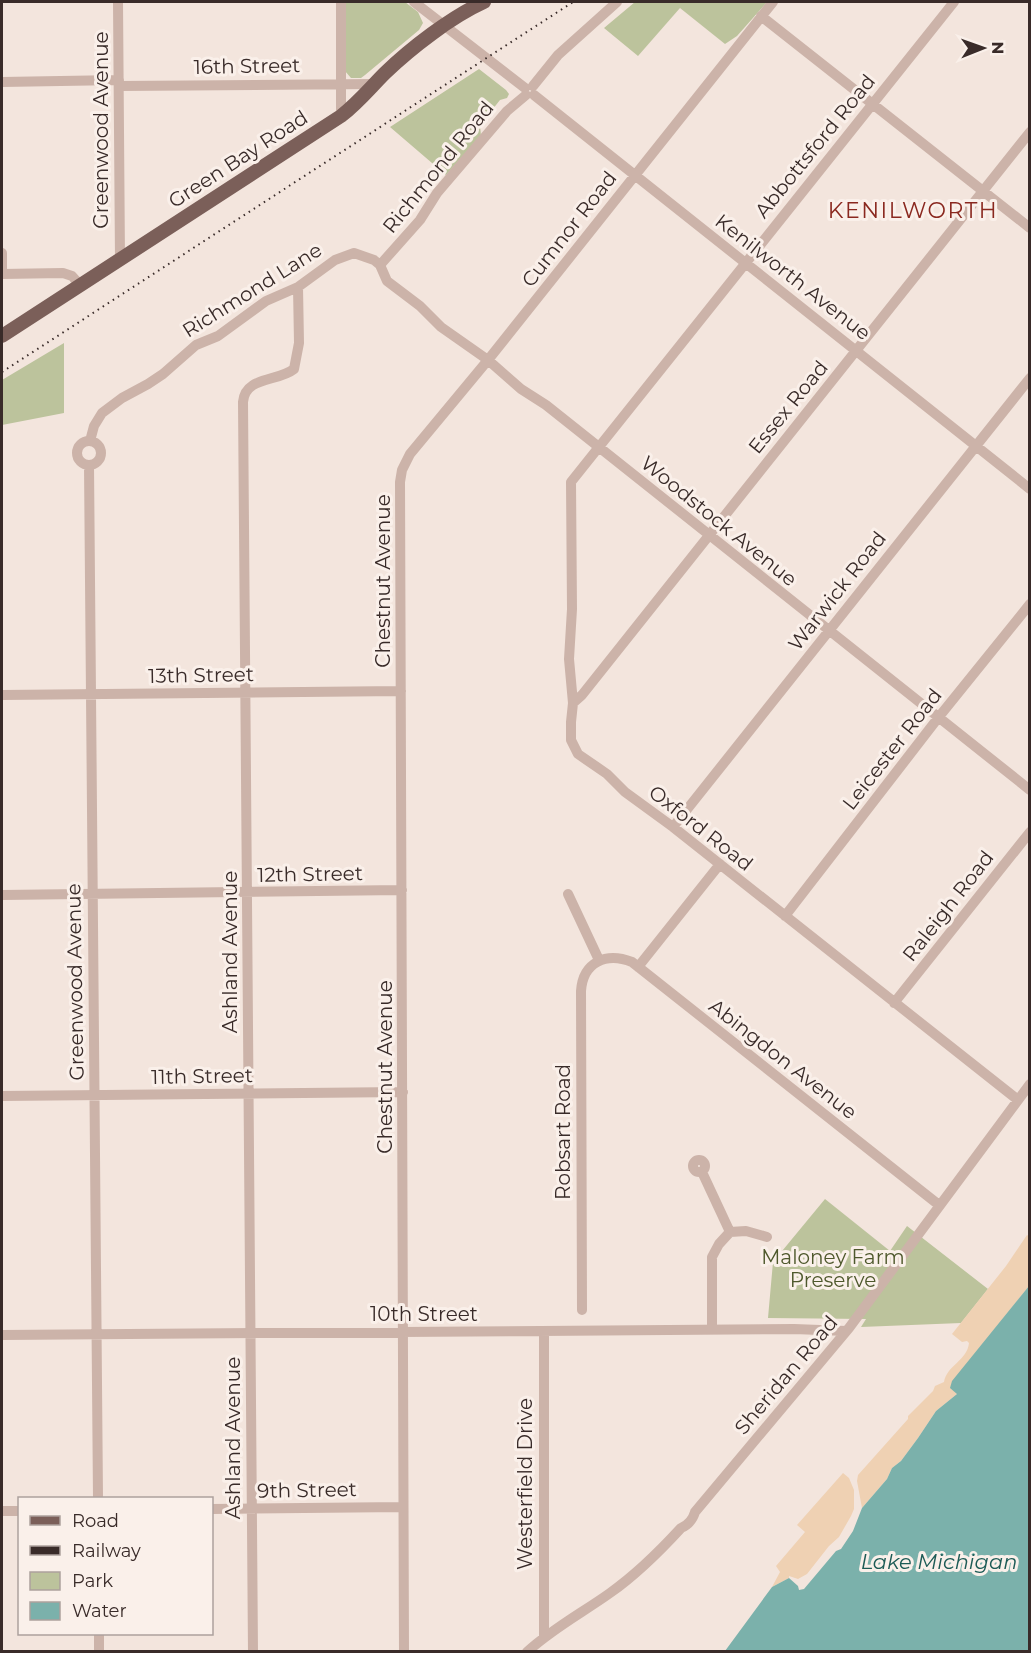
<svg xmlns="http://www.w3.org/2000/svg" width="1031" height="1653" viewBox="0 0 1031 1653" font-family="Montserrat,sans-serif">
	<style>
		.green { fill: #bcc39c }
		.sand { fill: #efd1b3 }
		.water { fill: #7bb1ab }
		.lines { fill: none; stroke-linecap: round; stroke-linejoin: round }
		.minor { stroke: #ccb3a9; stroke-width: 10 }
		.major { stroke: #7b5f59; stroke-width: 14 }
		.rail { stroke: #392b29; stroke-width: 2; stroke-dasharray: 1.5 4.5; stroke-linecap: butt }
		.labels { text-anchor: middle; dominant-baseline: central; stroke-width: 6; stroke-linejoin: round; paint-order: stroke }
		.street-label { font-size: 20px; fill: #392b29; stroke: #faf0ea }
		.park-label { font-size: 20px; fill: #4e582c; stroke: #faf0ea }
		.water-label { font-size: 21px; font-style: italic; fill: #1d5b56; stroke: #faf0ea }
		.quarter-label { font-size: 22px; letter-spacing: 1.5px; fill: #8a281f; stroke: #faf0ea }
	</style>
	<rect width="100%" height="100%" fill="#f3e5dd"/>
	<path class="green" d="M 345,2 L 405,2 L 418,12 L 423,23 L 419,30 L 365,75 L 361,78 L 351,78 L 345,71 Z
		M 635,2 L 767,2 L 737,36 L 725,44 L 680,8 L 638,56 L 604,28 Z
		M 479,69 L 506,90 L 509,94 L 507,98 L 500,100 L 480,125 L 481,136 L 446,175 L 390,127 Z
		M 64,343 L 64,413 L 2,425 L 2,380 Z
		M 825,1199 L 890,1251 L 907,1226 L 988,1289 L 961,1323 L 861,1327 L 866,1319 L 768,1318 L 773,1262 Z"/>
	<path class="sand" d="M 1027,1235 L 1030,1237 L 1029,1286 L 953,1381 L 957,1394 L 936,1411 L 918,1438 L 901,1461 L 892,1468 L 887,1479 L 862,1508 L 857,1481 L 858,1475 L 908,1419 L 908,1416 L 933,1391 L 935,1386 L 944,1382 C 947,1365 967,1361 969,1343 L 967,1341 L 962,1342 L 952,1334 L 1006,1266 Z
		M 843,1473 L 849,1478 L 854,1490 L 854,1509 L 851,1516 L 839,1537 L 829,1546 L 807,1574 L 798,1579 L 789,1576 L 789,1578 L 772,1587 L 780,1572 L 776,1566 L 805,1532 L 797,1525 Z"/>
	<path class="water" d="M 1029,1286 L 1029,1651 L 725,1651 L 772,1587 L 789,1578 L 798,1586 L 799,1590 L 804,1589 L 836,1551 L 841,1549 L 853,1531 L 862,1508 L 887,1479 L 892,1468 L 901,1461 L 918,1438 L 936,1411 L 957,1394 L 950,1388 L 952,1381 Z"/>
	<g class="lines">
		<path class="minor" d="M 118,2 L 120,259
			M 341,2 L 341,116
			M 414,2 L 525,88
			M 954,2 L 571,482 L 572,609 L 569,659 L 573,703 L 571,722 L 571,740 L 578,754 L 607,774 L 625,792 L 673,827 L 1018,1100
			M 761,16 L 1030,228
			M 2,82 L 119,80
			M 119,86 L 375,84
			M 533,86 L 558,55 L 617,2
			M 534,95 L 1030,489
			M 2,253 L 2,274
			M 380,265 L 420,220 L 437,193 L 507,111 L 526,95
			M 2,274 L 63,273 L 72,276 L 80,285
			M 90,441 L 94,426 L 102,413 L 122,398 L 148,384 L 163,374 L 196,345 L 218,336 L 266,301 L 298,287 L 335,260 L 354,253 L 374,260 L 380,265 L 387,281 L 420,306 L 441,327 L 488,360 L 521,389 L 546,405 L 1030,790
			M77 453a12 12 0 1 1 24 0a12 12 0 1 1-24 0Z
			M 89,465 L 98,1498
			M 2,695 L 401,691
			M 573,703 L 582,695 L 1030,132
			M 673,827 L 1030,378
			M 568,894 L 599,960
			M 2,895 L 402,890
			M 785,916 L 938,718 L 1030,604
			M 638,967 L 720,864
			M 894,1003 L 1030,832
			M 2,1096 L 403,1092
			M693 1166a6 6 0 1 1 12 0a6 6 0 1 1-12 0Z
			M 702,1172 L 730,1232 L 719,1244 L 712,1257 L 712,1329
			M 730,1232 L 746,1231 L 767,1237
			M 582,1310 L 581,991 C 583,962 606,952 632,962 L 939,1205
			M 544,1331 L 544,1636
			M 2,1335 L 794,1329 L 846,1331
			M 212,1509 L 403,1507
			M 2,1511 L 20,1511
			M 99,1634 L 99,1652
			M 253,1652 L 243,402 C 245,376 278,382 294,369 L 299,343 L 298,287
			M 404,1652 L 400,482 L 402,470 L 410,454 L 488,360 L 773,2
			M 527,1652 C 553,1628 582,1613 610,1593 C 637,1574 659,1552 681,1528 C 688,1525 693,1519 695,1512 L 849,1328 L 1030,1084"/>
		<path class="major" d="M 2,336 L 341,116 C 358,103 370,88 385,73 C 411,48 451,17 484,2"/>
		<path class="rail" d="M 2,372 L 573,2"/>
	</g>
	<g class="labels">
		<g class="street-label">
			<text transform="translate(247 66) rotate(-1)">16th Street</text>
			<text transform="translate(101 130) rotate(-90)">Greenwood Avenue</text>
			<text transform="translate(815 146) rotate(-51)">Abbottsford Road</text>
			<text transform="translate(238 159) rotate(-33)">Green Bay Road</text>
			<text transform="translate(438 167) rotate(-51)">Richmond Road</text>
			<text transform="translate(569 229) rotate(-52)">Cumnor Road</text>
			<text transform="translate(793 277) rotate(38)">Kenilworth Avenue</text>
			<text transform="translate(252 290) rotate(-32)">Richmond Lane</text>
			<text transform="translate(788 407) rotate(-51)">Essex Road</text>
			<text transform="translate(719 521) rotate(39)">Woodstock Avenue</text>
			<text transform="translate(383 581) rotate(-90)">Chestnut Avenue</text>
			<text transform="translate(837 591) rotate(-52)">Warwick Road</text>
			<text transform="translate(201 675) rotate(-1)">13th Street</text>
			<text transform="translate(892 749) rotate(-52)">Leicester Road</text>
			<text transform="translate(701 828) rotate(38)">Oxford Road</text>
			<text transform="translate(310 874) rotate(-1)">12th Street</text>
			<text transform="translate(948 906) rotate(-52)">Raleigh Road</text>
			<text transform="translate(230 952) rotate(-90)">Ashland Avenue</text>
			<text transform="translate(75 982) rotate(-91)">Greenwood Avenue</text>
			<text transform="translate(783 1059) rotate(38)">Abingdon Avenue</text>
			<text transform="translate(385 1067) rotate(-90)">Chestnut Avenue</text>
			<text transform="translate(202 1076) rotate(-1)">11th Street</text>
			<text transform="translate(563 1132) rotate(-90)">Robsart Road</text>
			<text x="424" y="1314">10th Street</text>
			<text transform="translate(786 1375) rotate(-50)">Sheridan Road</text>
			<text transform="translate(233 1438) rotate(-90)">Ashland Avenue</text>
			<text transform="translate(525 1484) rotate(-90)">Westerfield Drive</text>
			<text transform="translate(307 1490) rotate(-1)">9th Street</text>
		</g>
		<g class="park-label">
			<text x="833" y="1257">Maloney Farm<tspan x="833" dy="23">Preserve</tspan></text>
		</g>
		<g class="water-label">
			<text x="939" y="1561">Lake Michigan</text>
		</g>
		<g class="quarter-label">
			<text x="913" y="210">KENILWORTH</text>
		</g>
	</g>
	<rect width="1031" height="1653" fill="none" stroke="#392b29" stroke-width="6"/>
	<rect x="18" y="1497" width="195" height="138" fill="#faf0ea" stroke="#ada19d" stroke-width="1.5"/>
	<rect x="30" y="1516" width="30" height="9" fill="#7b5f59" stroke="#ada19d" stroke-width="1.5"/>
	<text x="72" y="1527" font-size="18" fill="#392b29">Road</text>
	<rect x="30" y="1546" width="30" height="9" fill="#392b29" stroke="#ada19d" stroke-width="1.5"/>
	<text x="72" y="1557" font-size="18" fill="#392b29">Railway</text>
	<rect x="30" y="1572" width="30" height="18" fill="#bcc39c" stroke="#ada19d" stroke-width="1.5"/>
	<text x="72" y="1587" font-size="18" fill="#392b29">Park</text>
	<rect x="30" y="1602" width="30" height="18" fill="#7bb1ab" stroke="#ada19d" stroke-width="1.5"/>
	<text x="72" y="1617" font-size="18" fill="#392b29">Water</text>
	<g transform="translate(983 48) rotate(89)" stroke="#faf0ea" stroke-width="4.5" paint-order="stroke">
	<path d="M0-4.5L10 22L0 15L-10 22Z" fill="#392b29"/>
	<text y="-9" font-size="16" font-weight="bold" text-anchor="middle" fill="#392b29">N</text>
	</g>
</svg>
